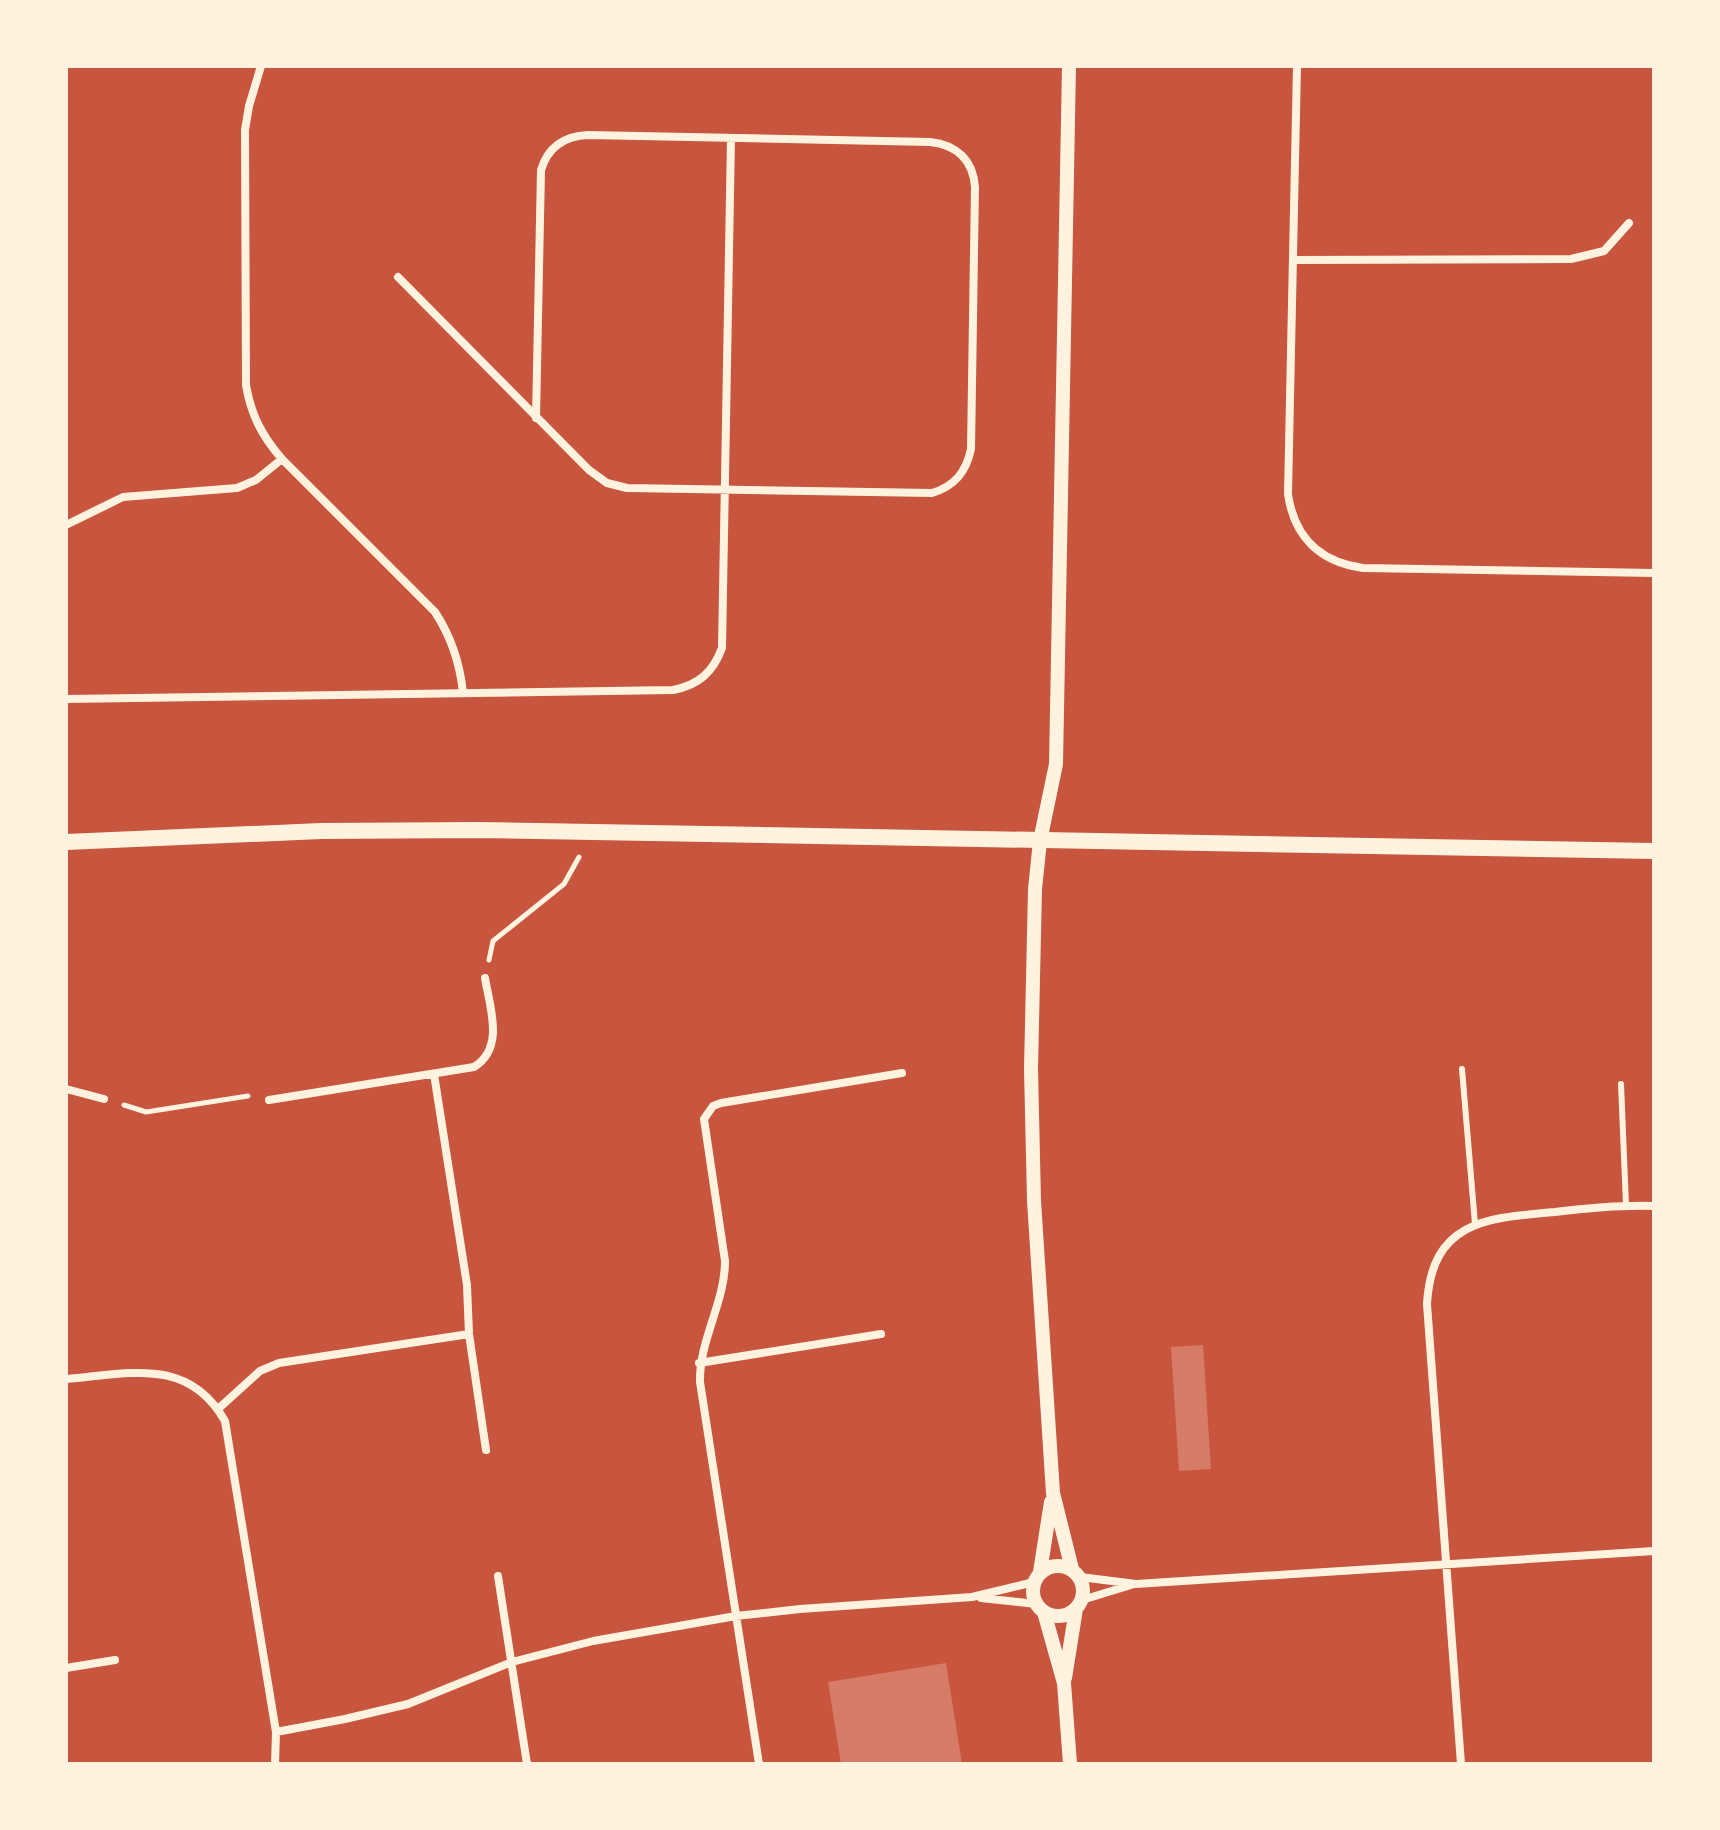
<svg xmlns="http://www.w3.org/2000/svg" width="1720" height="1830" viewBox="0 0 1720 1830" font-family="Karla,sans-serif">
	<style>
		.building { fill: #d67c66 }
		.lines { fill: none; stroke-linecap: round; stroke-linejoin: round }
		.path { stroke: #fff3e0; stroke-width: 5 }
		.service { stroke: #fff3e0; stroke-width: 6 }
		.minor { stroke: #fff3e0; stroke-width: 8 }
		.tertiary { stroke: #fff3e0; stroke-width: 14 }
		.secondary { stroke: #fff3e0; stroke-width: 16 }
	</style>
	<rect width="100%" height="100%" fill="#c8553d"/>
	<path class="building" d="M 1203,1345 L 1211,1469 L 1179,1471 L 1171,1347 Z
		M 946,1663 L 962,1764 L 841,1764 L 828,1682 Z"/>
	<g class="lines">
		<path class="path" d="M 489,960 L 493,941 L 564,884 L 579,857
			M 124,1105 L 146,1112 L 248,1096"/>
		<path class="service" d="M 1462,1069 L 1475,1224
			M 1621,1084 L 1626,1205"/>
		<path class="minor" d="M 261,66 L 249,106 L 245,130 L 246,385 C 251,415 262,436 282,459 L 435,612 C 452,638 460,663 463,693
			M 1297,66 L 1288,494 C 1294,537 1320,562 1363,568 L 1654,573
			M 1293,260 L 1571,259 L 1604,251 L 1629,223
			M 398,277 L 589,470 L 607,483 L 627,488 L 932,493 C 955,486 966,472 971,449 L 975,187 C 973,161 958,145 930,142 L 588,135 C 564,136 548,147 541,170 L 536,418
			M 66,525 L 123,497 L 237,488 L 256,480 L 282,459
			M 66,699 L 673,690 C 699,685 713,672 722,648 L 731,138
			M 434,1074 L 467,1285 L 469,1334 L 486,1450
			M 66,1089 L 104,1099
			M 269,1100 L 474,1067 C 505,1048 490,1008 485,978
			M 699,1363 L 881,1334
			M 66,1379 C 129,1374 188,1356 225,1421 L 276,1732 L 275,1764
			M 218,1409 L 260,1371 L 279,1363 L 469,1334
			M 498,1576 L 527,1764
			M 1080,1577 L 1136,1584 L 1654,1551
			M 981,1598 L 1036,1604
			M 1082,1600 L 1131,1585
			M 66,1668 L 115,1660
			M 276,1732 L 345,1719 L 408,1704 L 512,1662 L 593,1641 L 736,1616 L 800,1609 L 972,1597 L 1034,1582
			M 759,1764 L 700,1382 C 699,1340 725,1303 725,1261 L 704,1119 L 713,1106 L 721,1103 L 902,1073
			M 1461,1764 L 1427,1304 C 1432,1220 1487,1218 1555,1212 C 1588,1208 1621,1205 1654,1206"/>
		<path class="tertiary" d="M 1069,66 L 1056,764 L 1040,841 L 1035,889 L 1031,1069 L 1034,1201 L 1053,1493 L 1072,1569
			M1033 1591a25 25 0 1 1 50 0a25 25 0 1 1-50 0Z
			M 1040,1572 L 1051,1502
			M 1044,1612 L 1064,1683 L 1070,1764
			M 1065,1678 L 1076,1609"/>
		<path class="secondary" d="M 66,842 L 321,831 L 478,830 L 1654,851"/>
	</g>
	<rect width="1720" height="1830" fill="none" stroke="#fff3e0" stroke-width="136"/>
</svg>
